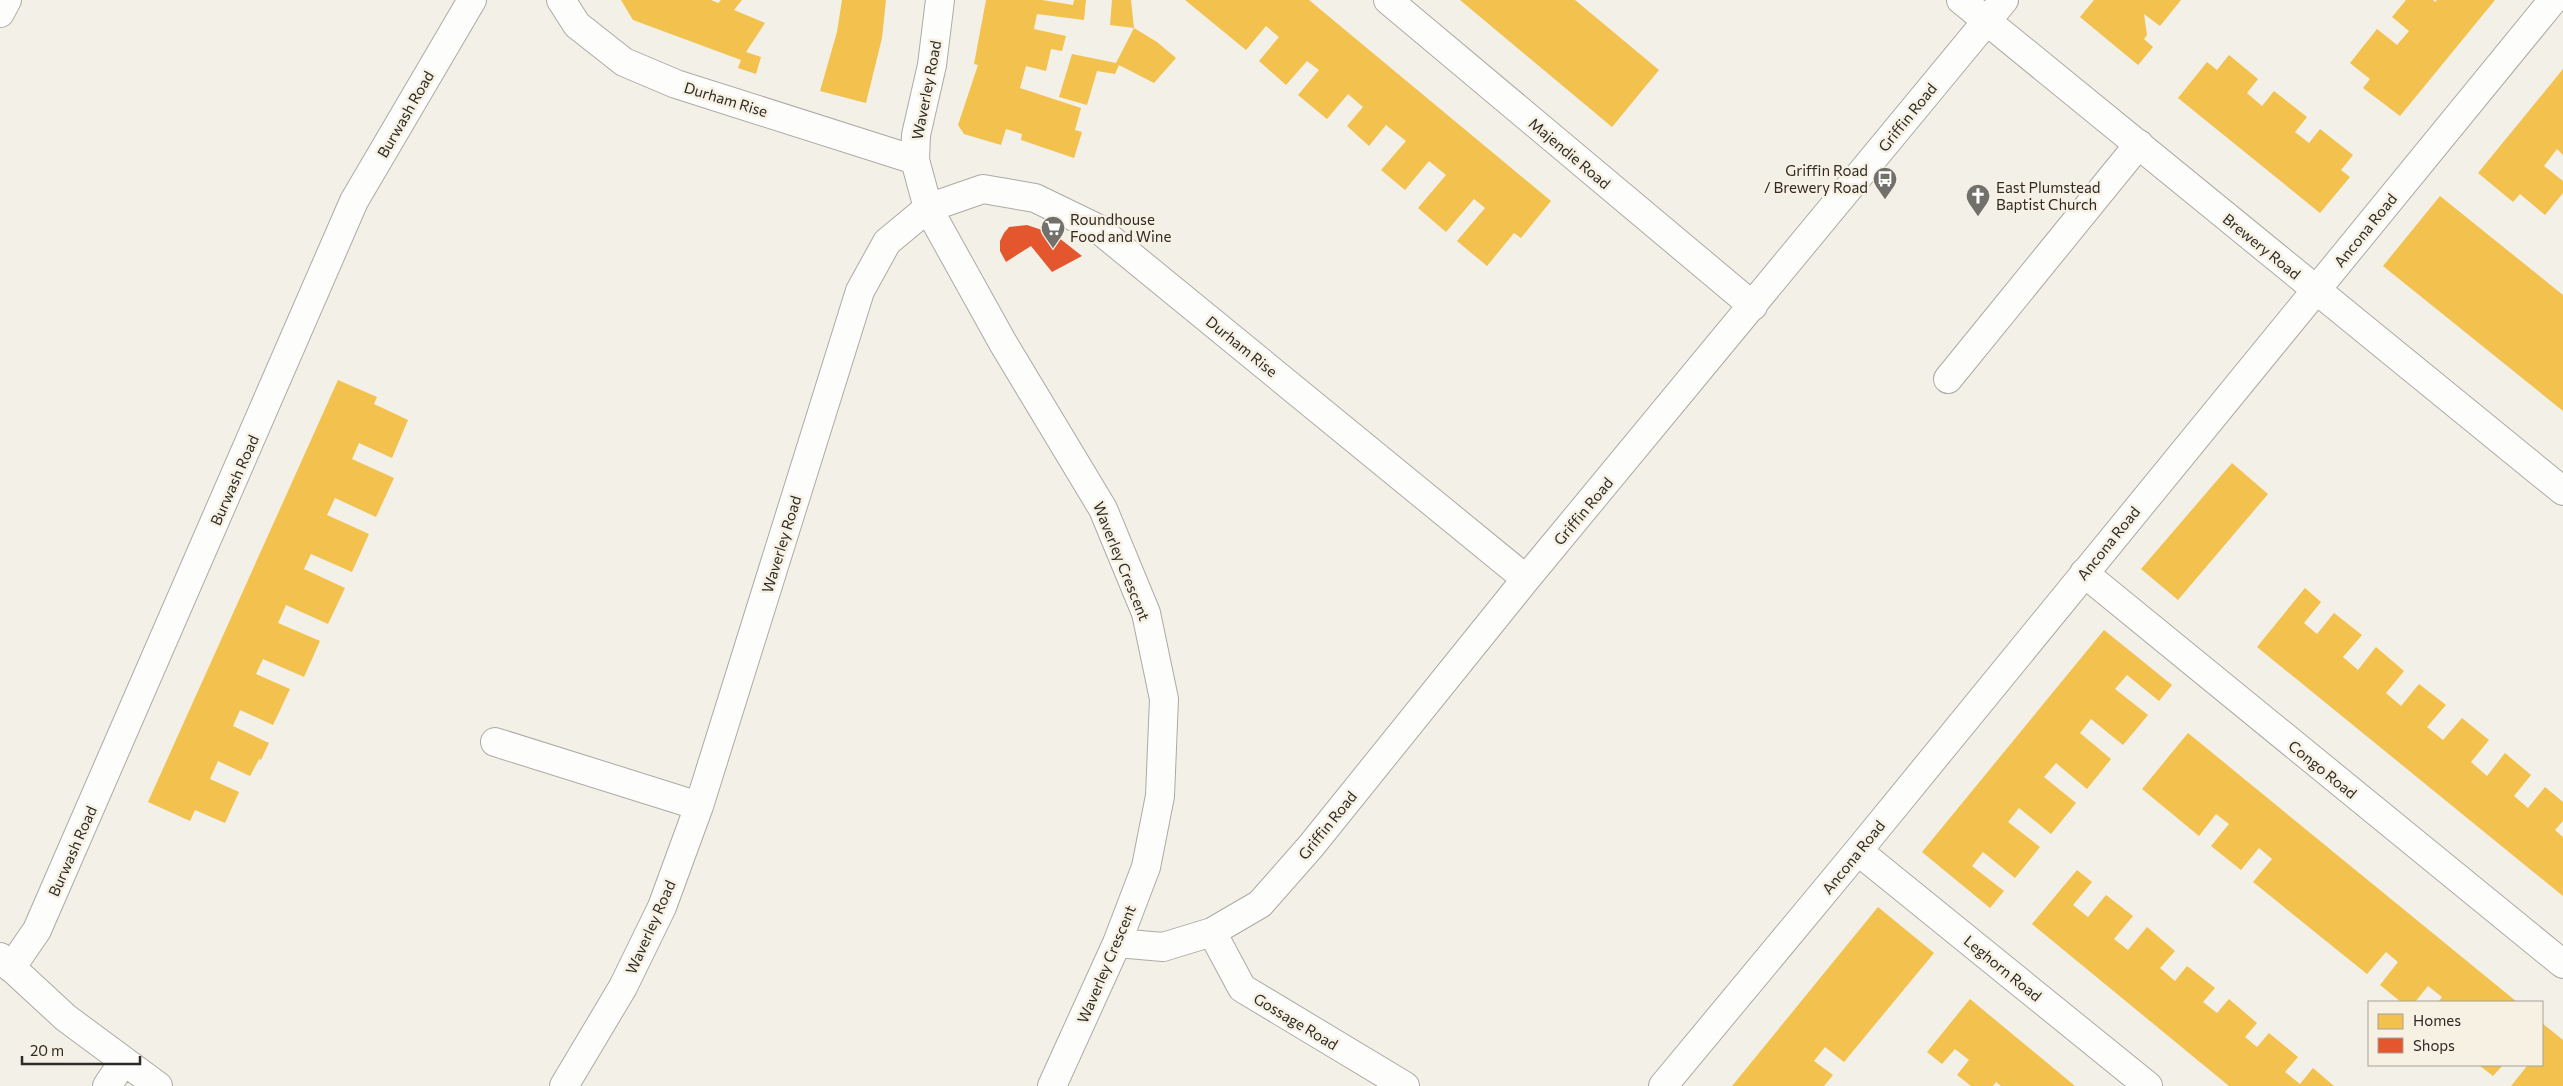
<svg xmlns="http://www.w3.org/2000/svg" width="2563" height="1086" viewBox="0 0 2563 1086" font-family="Commissioner,sans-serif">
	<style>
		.homes { fill: #f2c14e }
		.shops { fill: #e4572e }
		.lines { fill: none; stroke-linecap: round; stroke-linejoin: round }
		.minor-casing { stroke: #acaaa4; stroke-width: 30 }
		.minor { stroke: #fdfdfc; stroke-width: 28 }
		.labels { text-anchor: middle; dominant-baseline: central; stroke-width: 5; stroke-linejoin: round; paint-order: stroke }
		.street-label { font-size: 15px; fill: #2d2b26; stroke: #f7f1e4 }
		.poi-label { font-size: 15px; fill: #2d2b26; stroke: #f7f1e4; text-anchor: start }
	</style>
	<rect width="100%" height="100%" fill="#f3f0e8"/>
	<path class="homes" d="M 621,0 L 711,0 L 718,3 L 721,0 L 742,0 L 734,10 L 765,23 L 746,52 L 761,57 L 756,74 L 738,68 L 741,60 L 633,20 Z
		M 842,0 L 886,0 L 882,38 L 866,103 L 820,91 L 837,32 Z
		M 986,0 L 1042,0 L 1073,5 L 1074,0 L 1086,0 L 1084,20 L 1037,14 L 1034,29 L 1066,36 L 1062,51 L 1051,49 L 1046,71 L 1026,66 L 1020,88 L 1081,108 L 1075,130 L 1082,132 L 1074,158 L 1021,140 L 1022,134 L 1006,129 L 1001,145 L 964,134 L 958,125 L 978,65 L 974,64 Z
		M 1112,0 L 1131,0 L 1134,28 L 1110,25 Z
		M 1185,0 L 1309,0 L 1551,201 L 1521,238 L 1514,233 L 1487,266 L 1457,241 L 1485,208 L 1474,199 L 1446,232 L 1418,208 L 1446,175 L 1429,161 L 1405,190 L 1381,170 L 1406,141 L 1386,125 L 1369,146 L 1347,126 L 1363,107 L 1348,94 L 1327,119 L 1298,95 L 1319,70 L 1307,61 L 1286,85 L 1259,61 L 1279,37 L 1266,26 L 1246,50 Z
		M 1460,0 L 1575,0 L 1659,70 L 1612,127 Z
		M 2094,0 L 2181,0 L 2160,26 L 2144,14 L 2147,35 L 2144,39 L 2153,47 L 2138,65 L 2080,17 Z
		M 2406,0 L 2433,0 L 2435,2 L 2437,0 L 2495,0 L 2400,116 L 2363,88 L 2370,79 L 2350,63 L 2377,29 L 2397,45 L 2409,31 L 2392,17 Z
		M 1134,28 L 1157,42 L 1176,58 L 1154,83 L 1119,65 L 1115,74 L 1097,71 L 1087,105 L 1059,97 L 1072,54 L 1116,63 Z
		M 2229,55 L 2258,79 L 2247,93 L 2262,106 L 2274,91 L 2307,117 L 2295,132 L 2309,143 L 2320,129 L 2353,155 L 2341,170 L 2350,177 L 2320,213 L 2178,98 L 2207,62 L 2217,70 Z
		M 2563,69 L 2563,155 L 2557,149 L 2544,166 L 2563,181 L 2563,193 L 2545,215 L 2520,194 L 2513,202 L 2478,173 Z
		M 2440,196 L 2563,295 L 2563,411 L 2383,266 Z
		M 338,380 L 377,397 L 374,404 L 408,420 L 392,458 L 359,443 L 352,459 L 394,478 L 376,517 L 335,498 L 327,515 L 369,534 L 352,572 L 311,554 L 304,569 L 345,588 L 328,624 L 286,605 L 278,623 L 320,641 L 304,677 L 263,659 L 256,674 L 290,689 L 273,725 L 240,710 L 233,726 L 269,743 L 261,760 L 259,759 L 250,776 L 218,761 L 210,779 L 239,792 L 225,823 L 195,810 L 190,821 L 148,802 Z
		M 2232,463 L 2268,494 L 2178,600 L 2141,569 Z
		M 2305,588 L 2321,602 L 2304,623 L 2317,634 L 2334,613 L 2362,635 L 2343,657 L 2358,670 L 2376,647 L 2404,671 L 2386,693 L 2401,706 L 2419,684 L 2446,705 L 2427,727 L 2443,740 L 2462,718 L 2489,740 L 2471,762 L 2487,776 L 2505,753 L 2531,775 L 2514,796 L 2528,808 L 2545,787 L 2563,802 L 2563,821 L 2555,830 L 2563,837 L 2563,896 L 2257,647 Z
		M 2104,630 L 2172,685 L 2159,701 L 2127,675 L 2115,689 L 2148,715 L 2123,745 L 2091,719 L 2080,733 L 2111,759 L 2087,789 L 2056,763 L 2044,777 L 2076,803 L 2051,834 L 2019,808 L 2008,822 L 2040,847 L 2015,878 L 1983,852 L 1972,866 L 2004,891 L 1990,908 L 1922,852 Z
		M 2188,733 L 2517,1002 L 2438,1002 L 2442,997 L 2428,986 L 2415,1002 L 2401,1002 L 2380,985 L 2398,962 L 2386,952 L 2367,974 L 2253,882 L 2272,859 L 2259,848 L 2241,870 L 2211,846 L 2229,824 L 2216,814 L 2199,836 L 2142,789 Z
		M 2077,870 L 2092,882 L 2073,905 L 2088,917 L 2106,895 L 2133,916 L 2114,939 L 2128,950 L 2147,927 L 2175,951 L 2160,968 L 2175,981 L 2187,966 L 2215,988 L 2203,1002 L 2217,1013 L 2229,999 L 2257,1023 L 2245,1037 L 2257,1047 L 2269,1033 L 2298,1057 L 2285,1072 L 2300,1084 L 2313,1068 L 2334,1086 L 2229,1086 L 2032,924 Z
		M 1878,907 L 1934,953 L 1844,1062 L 1825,1047 L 1814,1061 L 1833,1075 L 1824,1086 L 1732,1086 Z
		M 1970,999 L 2075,1086 L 2001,1086 L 1996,1082 L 1993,1086 L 1971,1086 L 1957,1075 L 1969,1060 L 1955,1049 L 1942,1064 L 1927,1052 Z
		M 2542,1023 L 2563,1040 L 2563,1086 L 2511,1086 L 2527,1066 L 2525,1065 L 2542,1065 Z
		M 2479,1065 L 2503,1065 L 2493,1076 Z"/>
	<path class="shops" d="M 1027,225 L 1054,234 L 1082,256 L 1052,272 L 1031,246 L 1006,262 L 1000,251 L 1000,241 L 1004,233 L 1009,227 Z"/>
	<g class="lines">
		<defs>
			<path id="minor" d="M 561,0 L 577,25 L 624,62 L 676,84 L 915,160
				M 1388,0 L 1753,306
				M 1961,0 L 2563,491
				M 0,13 L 7,0
				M 1948,379 L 2139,144
				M 2084,573 L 2563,964
				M 495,742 L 699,806
				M 1858,851 L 2148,1086
				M 1212,932 L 1242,988 L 1405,1086
				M 1117,943 L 1163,947 L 1212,932 L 1260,904 L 1311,846 L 1526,579 L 2004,0
				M 0,957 L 66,1018 L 158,1086
				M 11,968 L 37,930 L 354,201 L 472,0
				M 107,1086 L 123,1062
				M 564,1086 L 623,987 L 662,907 L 699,806 L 860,291 L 887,242 L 928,208 L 915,160 L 916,135 L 932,65 L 940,0
				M 1052,1086 L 1117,943 L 1146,867 L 1160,796 L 1164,699 L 1146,613 L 1103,509 L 1003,343 L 928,208 L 983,189 L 1035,198 L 1097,228 L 1526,579
				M 1663,1086 L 1858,851 L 2553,0"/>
		</defs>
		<use href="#minor" class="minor-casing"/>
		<use href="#minor" class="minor"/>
	</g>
	<defs>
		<symbol id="bus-pin" viewBox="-11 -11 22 30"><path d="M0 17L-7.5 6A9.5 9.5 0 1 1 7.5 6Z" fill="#72706a" stroke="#f7f1e4"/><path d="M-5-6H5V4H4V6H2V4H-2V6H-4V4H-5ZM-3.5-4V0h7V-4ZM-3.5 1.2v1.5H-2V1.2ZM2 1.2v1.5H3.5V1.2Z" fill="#fff"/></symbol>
		<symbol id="church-pin" viewBox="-11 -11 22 30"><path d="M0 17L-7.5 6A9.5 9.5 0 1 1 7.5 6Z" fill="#72706a" stroke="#f7f1e4"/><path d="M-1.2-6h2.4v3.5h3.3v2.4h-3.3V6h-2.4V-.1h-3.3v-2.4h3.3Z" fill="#fff"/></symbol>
		<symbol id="supermarket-pin" viewBox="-11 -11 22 30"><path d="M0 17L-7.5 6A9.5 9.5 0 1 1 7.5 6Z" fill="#72706a" stroke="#f7f1e4"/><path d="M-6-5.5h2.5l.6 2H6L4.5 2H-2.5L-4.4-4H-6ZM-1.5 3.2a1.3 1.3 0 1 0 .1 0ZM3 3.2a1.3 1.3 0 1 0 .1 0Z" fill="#fff"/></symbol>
	</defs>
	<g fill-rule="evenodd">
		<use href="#bus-pin" x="1871" y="165" width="28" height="38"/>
		<use href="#church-pin" x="1964" y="182" width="28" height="38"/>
		<use href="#supermarket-pin" x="1039" y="214" width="28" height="38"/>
	</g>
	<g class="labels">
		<g class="street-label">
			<text transform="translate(926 90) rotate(-79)">Waverley Road</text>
			<text transform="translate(726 99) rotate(17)">Durham Rise</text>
			<text transform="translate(405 114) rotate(-60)">Burwash Road</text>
			<text transform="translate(1907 117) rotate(-51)">Griffin Road</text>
			<text transform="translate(1570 153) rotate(40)">Majendie Road</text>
			<text transform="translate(2365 230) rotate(-51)">Ancona Road</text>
			<text transform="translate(2262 246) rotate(39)">Brewery Road</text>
			<text transform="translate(1242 346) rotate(39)">Durham Rise</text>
			<text transform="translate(234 480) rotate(-66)">Burwash Road</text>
			<text transform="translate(1583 511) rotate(-50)">Griffin Road</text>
			<text transform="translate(2108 543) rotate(-51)">Ancona Road</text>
			<text transform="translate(781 544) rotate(-73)">Waverley Road</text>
			<text transform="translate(1122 561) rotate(68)">Waverley Crescent</text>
			<text transform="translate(2323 769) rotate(39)">Congo Road</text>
			<text transform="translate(1327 825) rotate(-51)">Griffin Road</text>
			<text transform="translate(72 851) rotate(-66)">Burwash Road</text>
			<text transform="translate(1853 857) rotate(-51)">Ancona Road</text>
			<text transform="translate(650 927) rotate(-66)">Waverley Road</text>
			<text transform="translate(1106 964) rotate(-67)">Waverley Crescent</text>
			<text transform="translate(2003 968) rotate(39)">Leghorn Road</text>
			<text transform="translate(1296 1021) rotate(31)">Gossage Road</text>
		</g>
		<g class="poi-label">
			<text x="1868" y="170" text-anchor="end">Griffin Road<tspan x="1868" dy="17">/ Brewery Road</tspan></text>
			<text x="1996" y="187">East Plumstead<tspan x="1996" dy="17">Baptist Church</tspan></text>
			<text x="1070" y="219">Roundhouse<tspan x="1070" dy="17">Food and Wine</tspan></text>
		</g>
	</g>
	<rect x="2368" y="1001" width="175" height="65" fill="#f7f1e4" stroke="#a6a298"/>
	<rect x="2378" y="1014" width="25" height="15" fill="#f2c14e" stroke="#a6a298"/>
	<text x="2413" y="1026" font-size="15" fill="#2d2b26">Homes</text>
	<rect x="2378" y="1038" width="25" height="15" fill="#e4572e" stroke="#a6a298"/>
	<text x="2413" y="1051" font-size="15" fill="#2d2b26">Shops</text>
	<path d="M22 1056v8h118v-8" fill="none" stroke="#2d2b26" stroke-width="2.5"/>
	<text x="30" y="1056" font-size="15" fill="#2d2b26" stroke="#f7f1e4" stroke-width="4" paint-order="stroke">20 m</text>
</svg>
